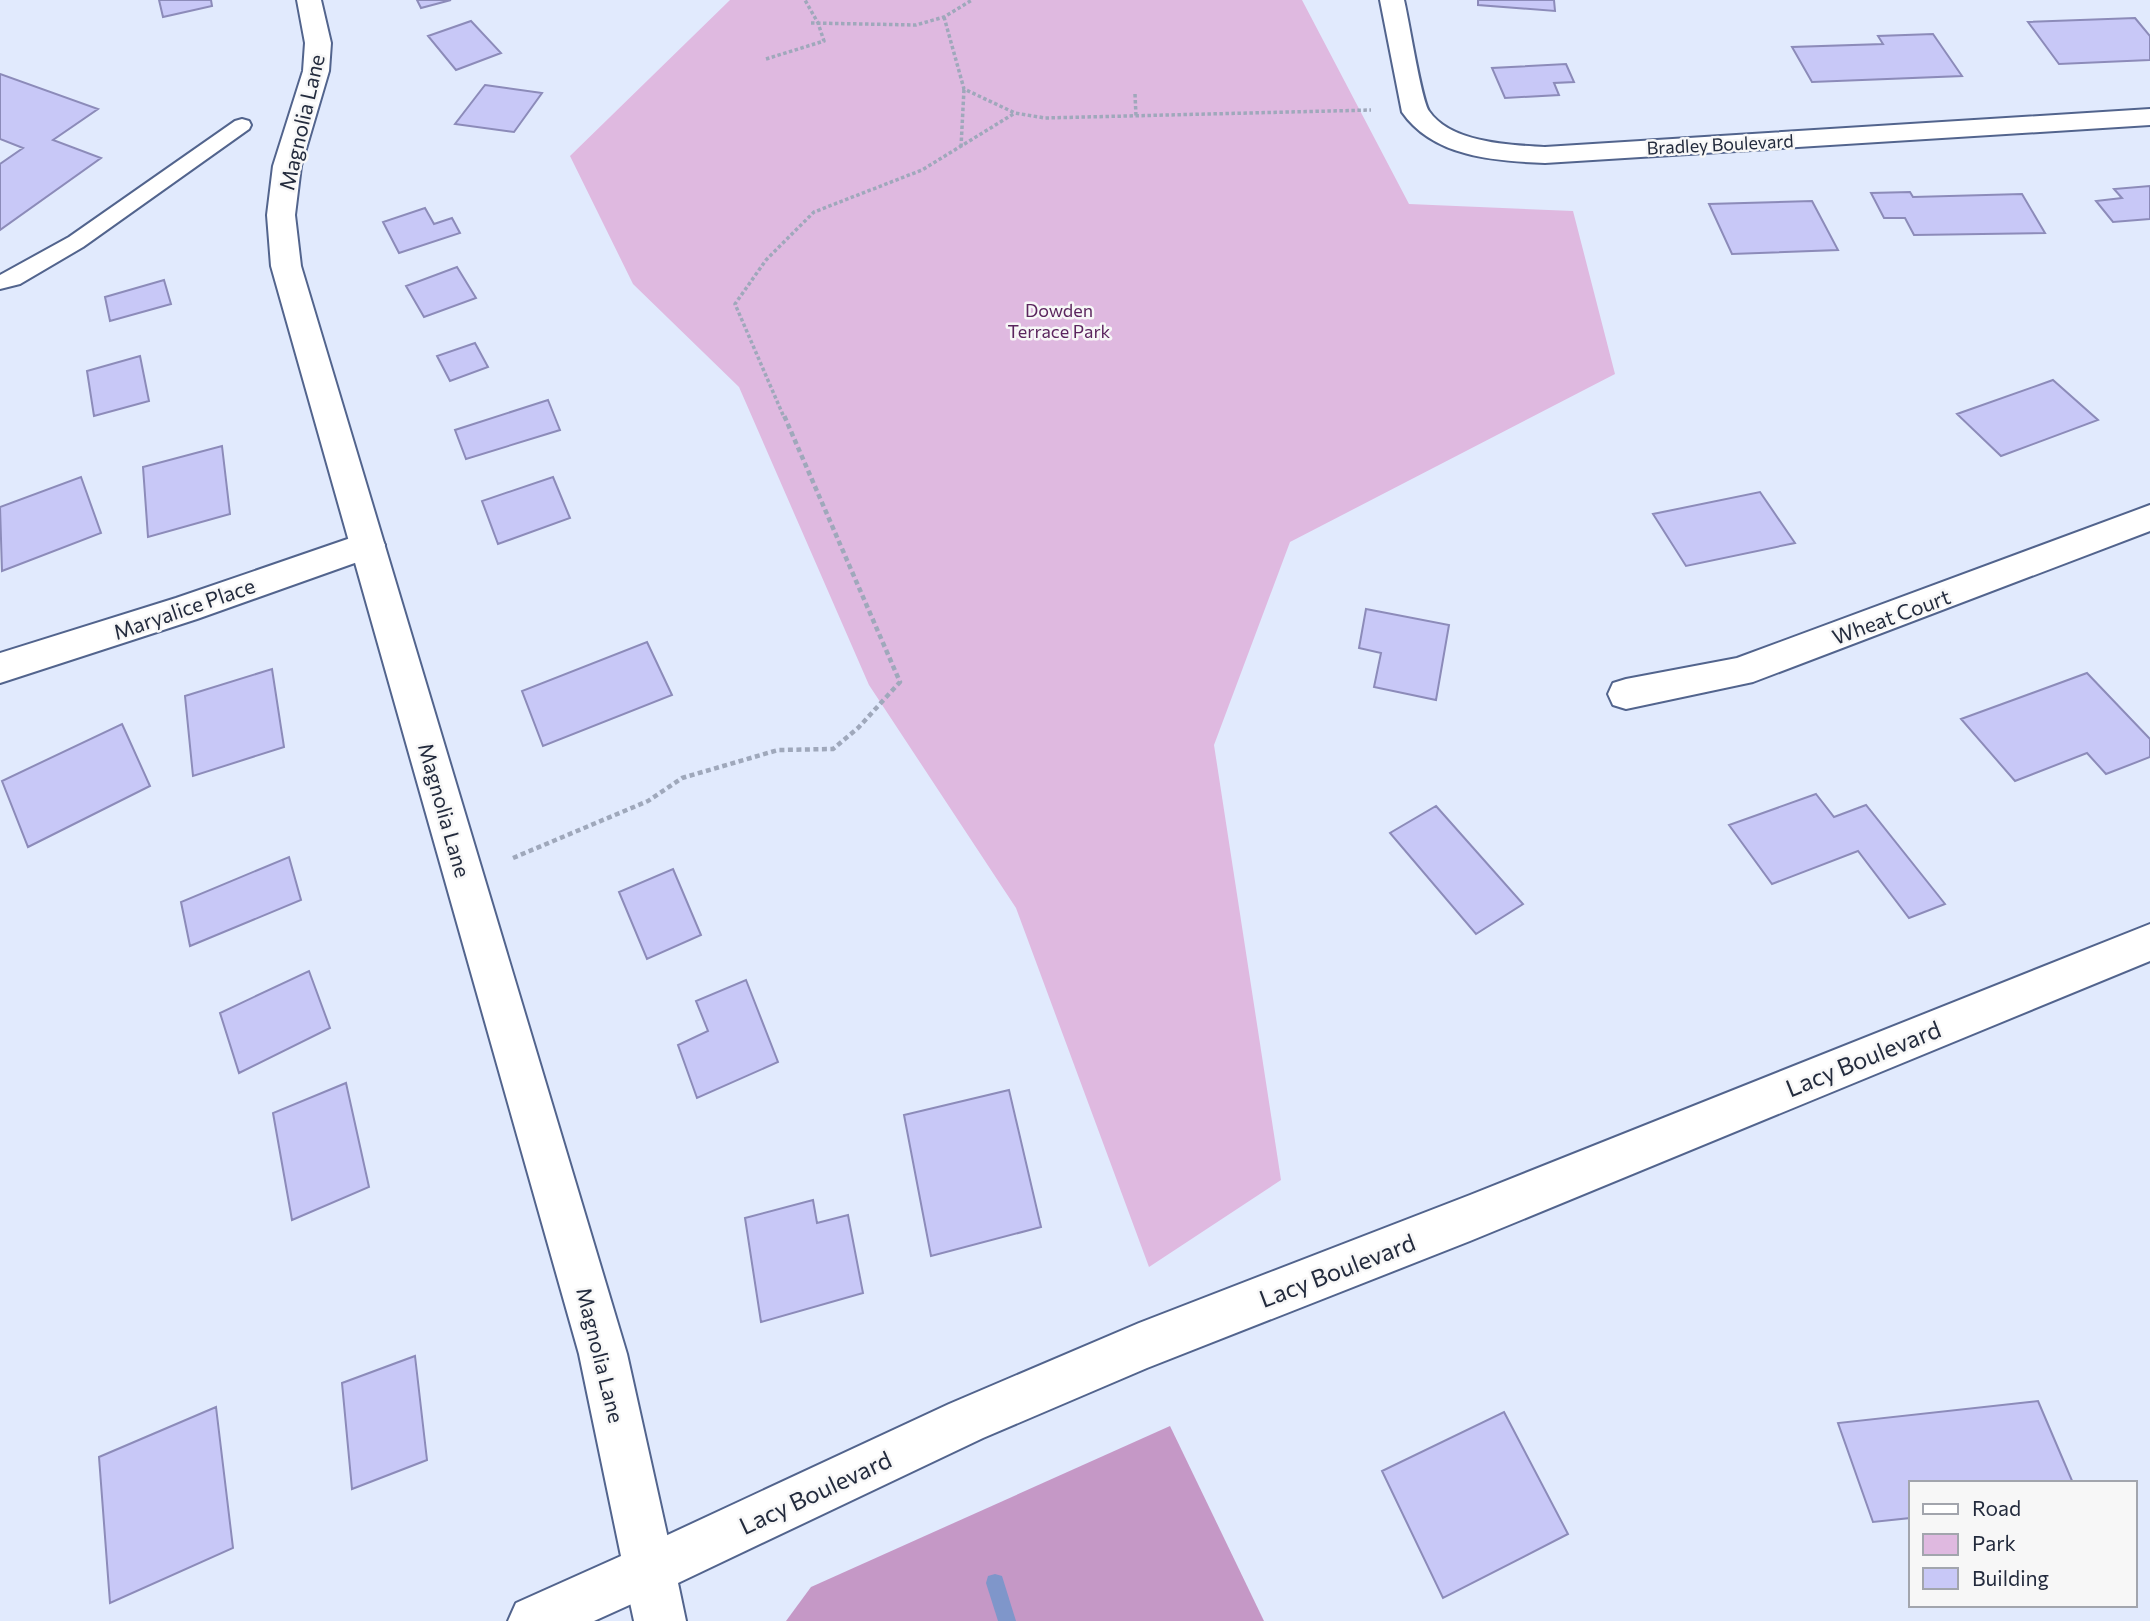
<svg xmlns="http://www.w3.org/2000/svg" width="2150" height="1621" viewBox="0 0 2150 1621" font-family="Commissioner,sans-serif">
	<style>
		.green { fill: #dfb9e0 }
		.forest { fill: #c598c6 }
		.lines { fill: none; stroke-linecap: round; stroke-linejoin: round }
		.stream { fill: #7f96ca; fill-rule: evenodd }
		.building { fill: #c8c8f7; stroke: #8c8bb9; stroke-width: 2 }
		.lane-casing { stroke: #52648d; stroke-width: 4 }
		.street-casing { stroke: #52648d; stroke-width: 4 }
		.secondary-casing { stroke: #52648d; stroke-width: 4 }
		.path-far1 { stroke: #9fa8bb; stroke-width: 3.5; stroke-dasharray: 3.5 2.5; stroke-linecap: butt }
		.path { stroke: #9fa8bb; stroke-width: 4.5; stroke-dasharray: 5 3.5; stroke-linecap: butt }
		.lane { fill: #fff; fill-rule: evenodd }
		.street { fill: #fff; fill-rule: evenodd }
		.secondary { fill: #fff; fill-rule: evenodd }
		.labels { text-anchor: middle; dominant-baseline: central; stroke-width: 5; stroke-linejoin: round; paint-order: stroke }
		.far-street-label { font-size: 18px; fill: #232b3d; stroke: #f7f7f7 }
		.far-park-label { font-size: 18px; fill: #5b255e; stroke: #f7f7f7 }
		.street-label { font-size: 21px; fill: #232b3d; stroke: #f7f7f7 }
		.near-street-label { font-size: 24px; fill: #232b3d; stroke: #f7f7f7 }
	</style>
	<rect width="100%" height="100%" fill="#e1eafd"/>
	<path class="green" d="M 730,0 L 1302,0 L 1409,204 L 1573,211 L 1615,374 L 1290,542 L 1214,745 L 1281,1180 L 1149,1267 L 1016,908 L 869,685 L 739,387 L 633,284 L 570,156 Z"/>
	<path class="forest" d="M 1170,1426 L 1264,1621 L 786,1621 L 811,1587 Z"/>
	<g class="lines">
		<path class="stream" d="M 995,1574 L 1002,1576 L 1016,1621 L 998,1621 L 986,1583 L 988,1576 Z"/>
	</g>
	<path class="building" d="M 159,0 L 211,0 L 212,6 L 163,17 Z
		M 417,0 L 451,0 L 421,8 Z
		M 1478,0 L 1554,0 L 1555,11 L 1478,5 Z
		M 2135,18 L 2150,36 L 2150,60 L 2059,64 L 2028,22 Z
		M 471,21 L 501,53 L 456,70 L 428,36 Z
		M 1933,34 L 1962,76 L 1812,82 L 1792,47 L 1883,44 L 1878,36 Z
		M 1566,64 L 1574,82 L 1554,83 L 1559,95 L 1505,98 L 1492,68 Z
		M 0,74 L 98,109 L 53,140 L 101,158 L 0,230 L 0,164 L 23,148 L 0,139 Z
		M 485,85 L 542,93 L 514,132 L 455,124 Z
		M 2150,186 L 2150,219 L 2113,222 L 2096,201 L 2122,198 L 2114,189 Z
		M 1910,192 L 1913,197 L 2022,194 L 2045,233 L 1914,235 L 1905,218 L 1884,218 L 1871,193 Z
		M 1812,201 L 1838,250 L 1732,254 L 1709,204 Z
		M 425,208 L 434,224 L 452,218 L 460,233 L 399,253 L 383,222 Z
		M 457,267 L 476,298 L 424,317 L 406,286 Z
		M 164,280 L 171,304 L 110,321 L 105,297 Z
		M 475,343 L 488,367 L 450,381 L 437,356 Z
		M 140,356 L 149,401 L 94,416 L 87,371 Z
		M 2053,380 L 2098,420 L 2001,456 L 1957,414 Z
		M 548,400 L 560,430 L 466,459 L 455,430 Z
		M 222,446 L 230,514 L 148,537 L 143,467 Z
		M 81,477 L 101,533 L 2,571 L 0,507 Z
		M 553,477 L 570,518 L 498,544 L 482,501 Z
		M 1760,492 L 1795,543 L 1686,566 L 1653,514 Z
		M 1366,609 L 1449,625 L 1436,700 L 1374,687 L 1381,653 L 1359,648 Z
		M 647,642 L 672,695 L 543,746 L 522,691 Z
		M 272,669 L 284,747 L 193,776 L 185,696 Z
		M 2087,673 L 2150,739 L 2150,757 L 2106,774 L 2087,753 L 2015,781 L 1961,719 Z
		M 122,724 L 150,786 L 28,847 L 2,781 Z
		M 1816,794 L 1834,817 L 1866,805 L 1945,904 L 1909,918 L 1858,851 L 1772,884 L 1729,825 Z
		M 1436,806 L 1523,904 L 1476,934 L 1390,833 Z
		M 289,857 L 301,900 L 190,946 L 181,902 Z
		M 673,869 L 701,935 L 647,959 L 619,892 Z
		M 309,971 L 330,1028 L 239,1073 L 220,1013 Z
		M 746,980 L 778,1062 L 697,1098 L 678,1045 L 708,1031 L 696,1001 Z
		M 346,1083 L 369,1187 L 292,1220 L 273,1113 Z
		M 1009,1090 L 1041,1227 L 931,1256 L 904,1115 Z
		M 813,1200 L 817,1223 L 848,1215 L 863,1293 L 761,1322 L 745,1218 Z
		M 415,1356 L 427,1460 L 352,1489 L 342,1383 Z
		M 2038,1401 L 2073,1483 L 1910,1483 L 1910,1518 L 1873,1522 L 1838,1423 Z
		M 216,1407 L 233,1548 L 110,1603 L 99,1457 Z
		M 1504,1412 L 1568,1534 L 1443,1598 L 1382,1471 Z"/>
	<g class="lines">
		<defs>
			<path id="lane" d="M 242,119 L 249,121 L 251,125 L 249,129 L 83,247 L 20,284 L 0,289 L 0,275 L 69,237 L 235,121 Z"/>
			<path id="street" d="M 1380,0 L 1404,0 C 1409,20 1421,99 1429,111 C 1451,143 1510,145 1545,147 L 2150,109 L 2150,125 L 1545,163 C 1495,161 1433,157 1402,112 Z
				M 2150,505 L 2150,531 L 1753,682 L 1626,709 L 1613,705 L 1608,694 L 1613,683 L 1626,679 L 1737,658 Z
				M 368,532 L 380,536 L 385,545 L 380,554 L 197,619 L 0,683 L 0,653 L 176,598 Z
				M 2150,924 L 2150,961 L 1470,1241 L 1147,1368 L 983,1438 L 678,1583 L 686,1621 L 634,1621 L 623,1570 L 631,1552 L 949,1404 L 1139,1323 L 1470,1195 Z"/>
			<path id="secondary" d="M 297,0 L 321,0 L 331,43 L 329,71 L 301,166 L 295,215 L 301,266 L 627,1354 L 675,1570 L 667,1588 L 594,1621 L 508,1621 L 516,1603 L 621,1556 L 579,1354 L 271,266 L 267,215 L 273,166 L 303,71 L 305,43 Z"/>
		</defs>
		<use href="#lane" class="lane-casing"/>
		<use href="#street" class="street-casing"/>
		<use href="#secondary" class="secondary-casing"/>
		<path class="path-far1" d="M 944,17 L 964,89 L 1015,113 L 1045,118 L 1371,110
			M 811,23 L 916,25 L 944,17 L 972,0
			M 766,59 L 824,41 L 818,23 L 805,0
			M 1135,94 L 1136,116
			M 961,147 L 964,89
			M 783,415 L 735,304 L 766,260 L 814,212 L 922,170 L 1015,113"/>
		<path class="path" d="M 513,858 L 648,801 L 682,778 L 778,750 L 833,749 L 858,728 L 900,682 L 783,413"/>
		<use href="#lane" class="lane"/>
		<use href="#street" class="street"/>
		<use href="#secondary" class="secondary"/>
	</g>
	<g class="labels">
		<g class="far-street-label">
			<text transform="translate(1720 144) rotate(-3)">Bradley Boulevard</text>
		</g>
		<g class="far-park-label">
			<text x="1059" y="310">Dowden<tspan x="1059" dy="21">Terrace Park</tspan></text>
		</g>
		<g class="street-label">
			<text transform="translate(301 122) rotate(-77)">Magnolia Lane</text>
			<text transform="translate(184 608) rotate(-19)">Maryalice Place</text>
			<text transform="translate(1891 616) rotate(-20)">Wheat Court</text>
			<text transform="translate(445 810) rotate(74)">Magnolia Lane</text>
			<text transform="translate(601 1355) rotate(76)">Magnolia Lane</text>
		</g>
		<g class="near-street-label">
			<text transform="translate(1863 1058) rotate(-22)">Lacy Boulevard</text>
			<text transform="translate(1337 1270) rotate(-21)">Lacy Boulevard</text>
			<text transform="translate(815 1492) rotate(-25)">Lacy Boulevard</text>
		</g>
	</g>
	<rect x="1909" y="1481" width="228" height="126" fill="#f7f7f7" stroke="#a2a5ad" stroke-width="2"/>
	<rect x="1923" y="1504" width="35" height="10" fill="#ffffff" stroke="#a2a5ad" stroke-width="2"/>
	<text x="1972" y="1516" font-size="21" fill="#232b3d">Road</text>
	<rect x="1923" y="1534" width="35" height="21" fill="#dfb9e0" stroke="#a2a5ad" stroke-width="2"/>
	<text x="1972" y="1551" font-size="21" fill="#232b3d">Park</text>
	<rect x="1923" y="1568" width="35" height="21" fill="#c8c8f7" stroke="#a2a5ad" stroke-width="2"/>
	<text x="1972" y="1586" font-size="21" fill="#232b3d">Building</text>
</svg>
